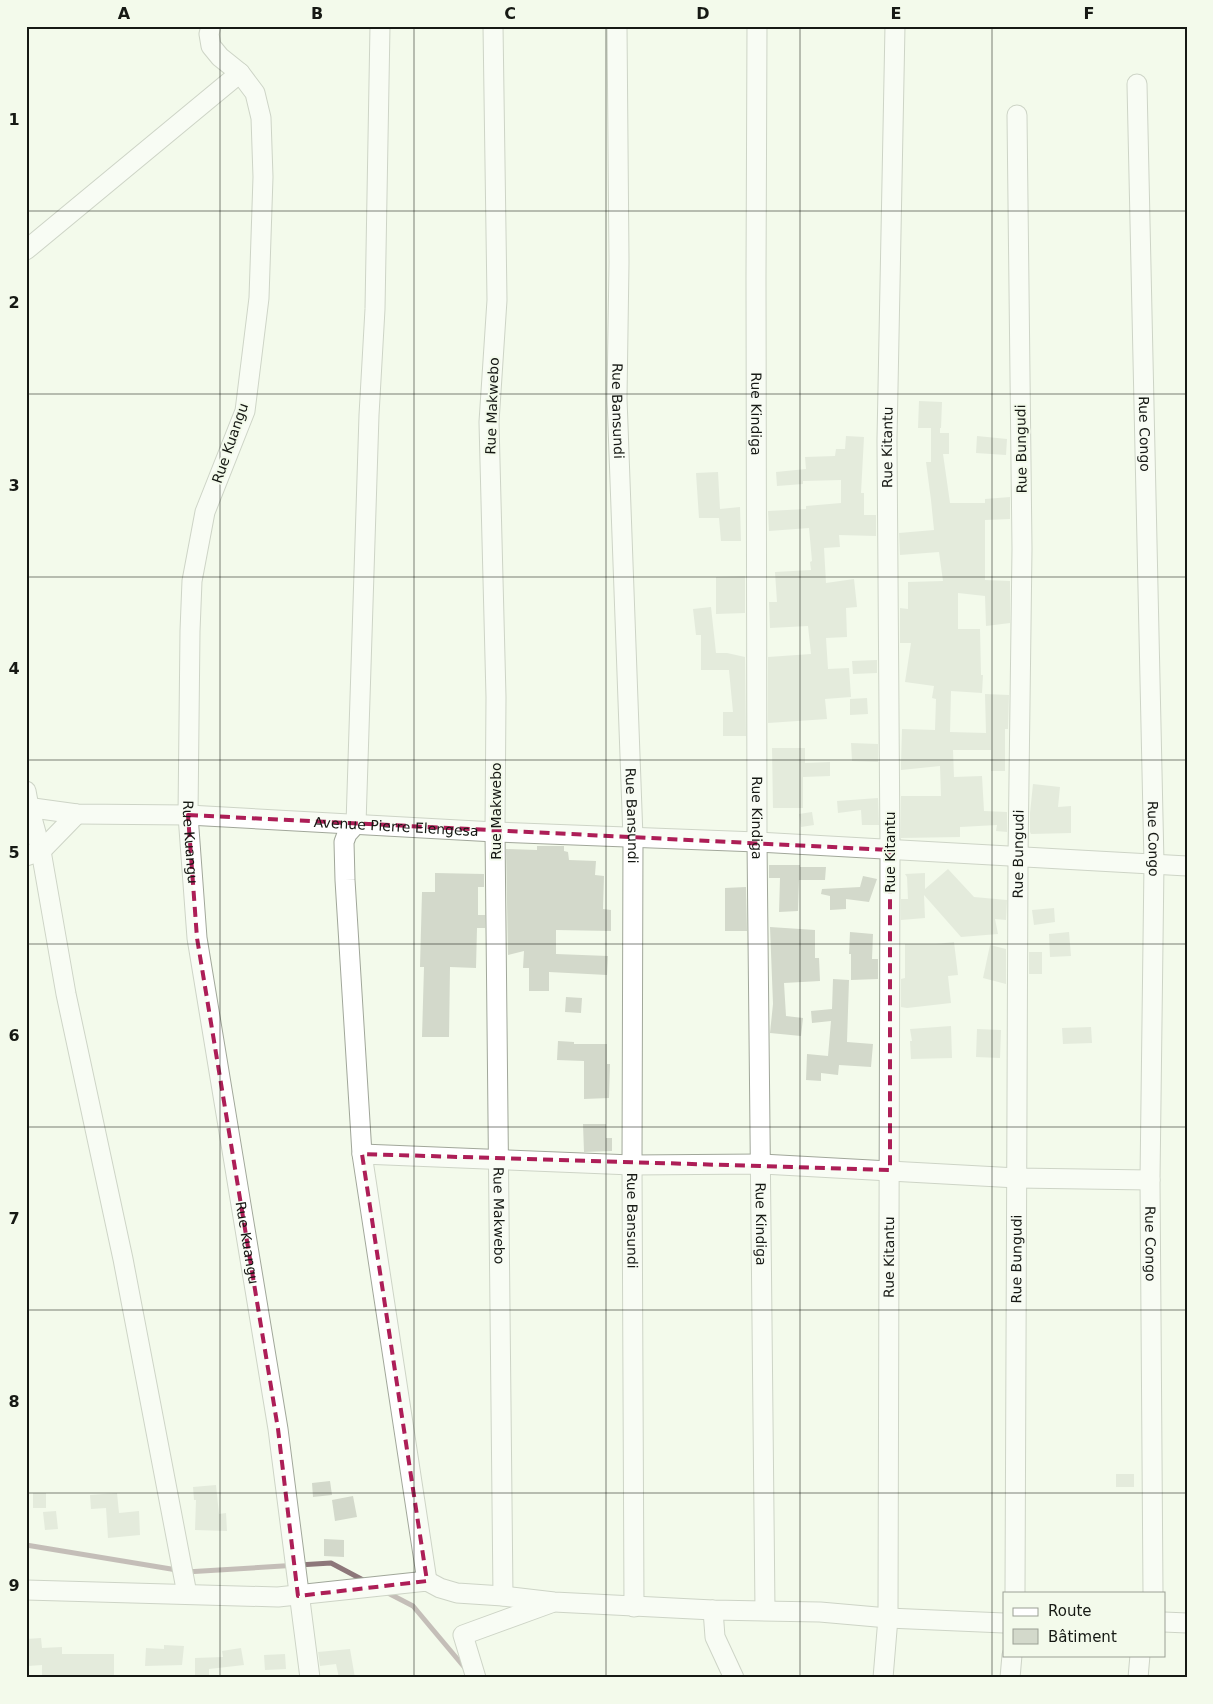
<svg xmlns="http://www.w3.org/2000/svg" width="1213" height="1704" viewBox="0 0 1213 1704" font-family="'DejaVu Sans',sans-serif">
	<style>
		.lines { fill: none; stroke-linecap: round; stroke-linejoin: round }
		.stream { stroke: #8d777a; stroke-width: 5 }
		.building { fill: #d3d9cb }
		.minor-casing { stroke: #a1a79a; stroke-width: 21 }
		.minor { stroke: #fff; stroke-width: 19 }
		.marked { fill: none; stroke: #ad1e57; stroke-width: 4; stroke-dasharray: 10 6; stroke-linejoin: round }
		.grid { fill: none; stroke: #161914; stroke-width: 1; stroke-opacity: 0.55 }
		.labels { text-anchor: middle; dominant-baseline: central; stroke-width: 4; stroke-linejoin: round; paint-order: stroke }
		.street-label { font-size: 14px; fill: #161914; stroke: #f3faeb }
		.neatline { fill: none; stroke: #161914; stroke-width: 2 }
		.grid-label { font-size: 16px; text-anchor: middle; font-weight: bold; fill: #161914 }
	</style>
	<rect width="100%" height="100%" fill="#f3faeb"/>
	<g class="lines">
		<path class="stream" d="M 26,1545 L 177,1570
			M 186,1572 L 331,1563 L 365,1581
			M 386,1592 L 413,1606 L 465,1668"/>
	</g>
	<path class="building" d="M 919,401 L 942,402 L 941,428 L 940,428 L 940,433 L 949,433 L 949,454 L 943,454 L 950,503 L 985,503 L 985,499 L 1010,497 L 1010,519 L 985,520 L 985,580 L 1010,581 L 1010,623 L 986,626 L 985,596 L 958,593 L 958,629 L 980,629 L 981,675 L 983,675 L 982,693 L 951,691 L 950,732 L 986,733 L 985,694 L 1009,695 L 1008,729 L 1005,729 L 1005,771 L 991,771 L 991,750 L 953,750 L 954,777 L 982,776 L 984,811 L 1007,812 L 1007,832 L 996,831 L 997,825 L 960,827 L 960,837 L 901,838 L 901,796 L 941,796 L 940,766 L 901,770 L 901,763 L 902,729 L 935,730 L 936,699 L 932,698 L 934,686 L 905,682 L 911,643 L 900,643 L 900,608 L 908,609 L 908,582 L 943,581 L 939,552 L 900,555 L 899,533 L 934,530 L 931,500 L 926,462 L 931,462 L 931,428 L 918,428 Z
		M 846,436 L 864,437 L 861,493 L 864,493 L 864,515 L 876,515 L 876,536 L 839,535 L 840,547 L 824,548 L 826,583 L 854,579 L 857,607 L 846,608 L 847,637 L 826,638 L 828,669 L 849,668 L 851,697 L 825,699 L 827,719 L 768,723 L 768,657 L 811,654 L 808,626 L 770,628 L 769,602 L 777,602 L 775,572 L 811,570 L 810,562 L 812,561 L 809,528 L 769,531 L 768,511 L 806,509 L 806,506 L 841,503 L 841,480 L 803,481 L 803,484 L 777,486 L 776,472 L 806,469 L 805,457 L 835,456 L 836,449 L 845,449 Z
		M 977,436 L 1007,439 L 1006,455 L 976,453 Z
		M 718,472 L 720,509 L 740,507 L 741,541 L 721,541 L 719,518 L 699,518 L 696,473 Z
		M 745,576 L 745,613 L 716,614 L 716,577 Z
		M 711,607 L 716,653 L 727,653 L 745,657 L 746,736 L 723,736 L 723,712 L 733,712 L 729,670 L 701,670 L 701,635 L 696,635 L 693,609 Z
		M 877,660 L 877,673 L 853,674 L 852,661 Z
		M 867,698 L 868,714 L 850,715 L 850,699 Z
		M 851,743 L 878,744 L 878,762 L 852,761 Z
		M 772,748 L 805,748 L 805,763 L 830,762 L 830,776 L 803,777 L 803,808 L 773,808 Z
		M 1033,784 L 1060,787 L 1058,807 L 1071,806 L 1071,833 L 1031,834 L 1030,832 L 1030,813 Z
		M 878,798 L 879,825 L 862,825 L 861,810 L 838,813 L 837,801 Z
		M 812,812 L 814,825 L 801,827 L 799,814 Z
		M 537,846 L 564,846 L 564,851 L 568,852 L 569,860 L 596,861 L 595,875 L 604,876 L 603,909 L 611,910 L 611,931 L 556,930 L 556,954 L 608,956 L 607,975 L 549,972 L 549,991 L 529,991 L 529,968 L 523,968 L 524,951 L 508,955 L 506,849 L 537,850 Z
		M 769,865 L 800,865 L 800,867 L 826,867 L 825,880 L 799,880 L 798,911 L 779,912 L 780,878 L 769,878 Z
		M 948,869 L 974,897 L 1007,900 L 1006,920 L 995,919 L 998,934 L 961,937 L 924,895 L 925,918 L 901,920 L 901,899 L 908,899 L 907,877 L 905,874 L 925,873 L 925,889 Z
		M 435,873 L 484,874 L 484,887 L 478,887 L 478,915 L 485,915 L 485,928 L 477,928 L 476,968 L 450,967 L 449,1037 L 422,1037 L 424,967 L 420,967 L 422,892 L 435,892 Z
		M 863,876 L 877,879 L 869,902 L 846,899 L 846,909 L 830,910 L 830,896 L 821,894 L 822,889 L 860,887 Z
		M 746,887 L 747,931 L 725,931 L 725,888 Z
		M 1054,908 L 1055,922 L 1034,925 L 1032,910 Z
		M 770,927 L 815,930 L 815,958 L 819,958 L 820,981 L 784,983 L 786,1016 L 803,1018 L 801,1036 L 770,1033 L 773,1004 Z
		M 850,932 L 873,934 L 872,959 L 878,959 L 878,979 L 851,980 L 851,954 L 849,954 Z
		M 1069,932 L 1071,956 L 1050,957 L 1049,934 Z
		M 954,942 L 958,975 L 948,976 L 951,1003 L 907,1008 L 901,1007 L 901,979 L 905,978 L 905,944 L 936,944 Z
		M 990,945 L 1006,949 L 1006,984 L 983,978 Z
		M 1029,952 L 1042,952 L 1042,974 L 1029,974 Z
		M 833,979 L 849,980 L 847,1042 L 873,1044 L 871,1067 L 839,1065 L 838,1075 L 821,1073 L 821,1081 L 806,1080 L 807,1054 L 828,1056 L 831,1021 L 812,1023 L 811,1011 L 832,1009 Z
		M 566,997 L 582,998 L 581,1013 L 565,1012 Z
		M 951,1026 L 952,1058 L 911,1059 L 910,1041 L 912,1041 L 910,1029 Z
		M 1091,1027 L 1092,1043 L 1063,1044 L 1062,1028 Z
		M 977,1029 L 1001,1030 L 1000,1058 L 976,1057 Z
		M 558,1041 L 574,1042 L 574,1044 L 607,1044 L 607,1064 L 610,1064 L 609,1098 L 584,1099 L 584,1061 L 557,1060 Z
		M 583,1124 L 606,1124 L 606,1138 L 612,1138 L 612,1151 L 584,1152 Z
		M 1116,1474 L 1134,1474 L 1134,1487 L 1116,1487 Z
		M 330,1481 L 332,1495 L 313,1497 L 312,1483 Z
		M 216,1485 L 219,1514 L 226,1513 L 227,1531 L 195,1530 L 196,1500 L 194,1500 L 193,1487 Z
		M 33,1493 L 46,1493 L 46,1508 L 33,1508 Z
		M 117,1493 L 119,1513 L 139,1511 L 140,1535 L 108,1538 L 106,1508 L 91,1509 L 90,1495 Z
		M 353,1496 L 357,1517 L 335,1521 L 332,1500 Z
		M 56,1511 L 58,1529 L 45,1530 L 43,1512 Z
		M 324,1539 L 344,1540 L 344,1557 L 324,1556 Z
		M 41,1638 L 42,1648 L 62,1647 L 62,1654 L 114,1654 L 114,1678 L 42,1678 L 42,1665 L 28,1666 L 26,1645 L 26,1639 Z
		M 164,1645 L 184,1646 L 182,1665 L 145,1666 L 146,1648 L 164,1649 Z
		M 241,1648 L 244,1665 L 209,1669 L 209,1678 L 195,1678 L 195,1658 L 223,1657 L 222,1651 Z
		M 350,1649 L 355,1678 L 339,1678 L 336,1664 L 320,1666 L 318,1652 Z
		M 285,1654 L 286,1669 L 265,1670 L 264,1655 Z"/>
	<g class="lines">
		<defs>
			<g id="minor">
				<path id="s1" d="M 211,26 L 209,34 L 211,46 L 220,57 L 240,73 L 255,93 L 261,118 L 263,177 L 259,298 L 245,411 L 205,512 L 192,581 L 190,631 L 188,815 L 197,938 L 278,1429 L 310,1678"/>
				<path d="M 380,26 L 375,309 L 369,415 L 356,824 L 347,834 L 344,842 L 345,880 L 362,1154 L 427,1581"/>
				<path id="s2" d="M 493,26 L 497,300 L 489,422 L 496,697 L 495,832 L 503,1596"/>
				<path id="s3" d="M 617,26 L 619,262 L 617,398 L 633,838 L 632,1165 L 634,1607"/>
				<path id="s4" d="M 757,26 L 756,279 L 757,842 L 765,1610"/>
				<path id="s5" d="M 1137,84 L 1154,863 L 1150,1180 L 1153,1593"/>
				<path d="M 26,250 L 240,73"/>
				<path d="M 26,791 L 29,807 L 41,851 L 66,994 L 123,1259 L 187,1594"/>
				<path id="s6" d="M 26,807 L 77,814 L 188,815 L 495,832 L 757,842 L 1187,866"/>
				<path d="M 26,856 L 41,851 L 77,814"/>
				<path d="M 362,1154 L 632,1165 L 760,1164 L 1017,1178 L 1150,1180"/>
				<path d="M 26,1590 L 278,1597 L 427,1581 L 440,1588 L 457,1593 L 503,1596 L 554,1602 L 713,1610 L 820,1612 L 888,1618 L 1004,1623"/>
				<path id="s7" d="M 1015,1593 L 1018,857 L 1022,549 L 1017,115"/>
				<path d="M 713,1610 L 715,1637 L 734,1678"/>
				<path d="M 1164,1622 L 1187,1623"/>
				<path d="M 476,1678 L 463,1635 L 551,1603"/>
				<path id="s8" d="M 883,1678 L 888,1618 L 890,850 L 887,440 L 895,26"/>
				<path d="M 1010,1678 L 1012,1655"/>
				<path d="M 1138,1678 L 1140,1655"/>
			</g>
		</defs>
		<use href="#minor" class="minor-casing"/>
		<use href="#minor" class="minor"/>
	</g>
	<path d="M0 0H1213V1704H0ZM 188,815 L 890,850 L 890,1170 L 362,1154 L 427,1581 L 298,1596 L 278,1429 L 197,938 Z" fill="#f3faeb" fill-opacity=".55" fill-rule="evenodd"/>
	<path class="marked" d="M 188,815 L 890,850 L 890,1170 L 362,1154 L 427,1581 L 298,1596 L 278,1429 L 197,938 Z"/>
	<path class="grid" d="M 220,26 L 220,1678M 414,26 L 414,1678M 606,26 L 606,1678M 800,26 L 800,1678M 992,26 L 992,1678M 26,211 L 1187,211M 26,394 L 1187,394M 26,577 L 1187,577M 26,760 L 1187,760M 26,944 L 1187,944M 26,1127 L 1187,1127M 26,1310 L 1187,1310M 26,1493 L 1187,1493"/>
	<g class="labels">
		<g class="street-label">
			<text transform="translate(492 406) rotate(-88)">Rue Makwebo</text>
			<text stroke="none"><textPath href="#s3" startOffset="385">Rue Bansundi</textPath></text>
			<text stroke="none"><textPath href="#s4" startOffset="388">Rue Kindiga</textPath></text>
			<text stroke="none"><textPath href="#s5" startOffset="350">Rue Congo</textPath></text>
			<text transform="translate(230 443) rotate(-71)">Rue Kuangu</text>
			<text stroke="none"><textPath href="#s8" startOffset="1231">Rue Kitantu</textPath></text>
			<text transform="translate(1021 449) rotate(-91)">Rue Bungudi</text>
			<text transform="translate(496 811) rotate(-90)">Rue Makwebo</text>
			<text stroke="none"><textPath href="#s3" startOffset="790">Rue Bansundi</textPath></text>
			<text stroke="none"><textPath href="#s4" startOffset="792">Rue Kindiga</textPath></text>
			<text stroke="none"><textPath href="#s6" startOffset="371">Avenue Pierre Elengesa</textPath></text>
			<text stroke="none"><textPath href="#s5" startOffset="755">Rue Congo</textPath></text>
			<text stroke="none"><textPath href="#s1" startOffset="845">Rue Kuangu</textPath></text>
			<text transform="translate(890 852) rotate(-90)">Rue Kitantu</text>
			<text stroke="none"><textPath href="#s7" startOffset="739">Rue Bungudi</textPath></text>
			<text stroke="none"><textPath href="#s2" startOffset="1190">Rue Makwebo</textPath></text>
			<text stroke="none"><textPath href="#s3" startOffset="1195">Rue Bansundi</textPath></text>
			<text stroke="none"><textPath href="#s4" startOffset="1198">Rue Kindiga</textPath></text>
			<text stroke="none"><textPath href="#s1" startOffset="1250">Rue Kuangu</textPath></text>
			<text stroke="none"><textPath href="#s5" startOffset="1160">Rue Congo</textPath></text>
			<text stroke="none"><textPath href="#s8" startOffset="421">Rue Kitantu</textPath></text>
			<text stroke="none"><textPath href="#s7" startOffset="334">Rue Bungudi</textPath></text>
		</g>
	</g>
	<rect width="1213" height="1704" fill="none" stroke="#f3faeb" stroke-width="55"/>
	<rect x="1003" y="1592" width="162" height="65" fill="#f3faeb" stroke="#9ba095"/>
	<rect x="1013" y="1608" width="25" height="8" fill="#ffffff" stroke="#9ba095"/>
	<text x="1048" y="1616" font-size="15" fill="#161914">Route</text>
	<rect x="1013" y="1629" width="25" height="15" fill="#d3d9cb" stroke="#9ba095"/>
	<text x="1048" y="1642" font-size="15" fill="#161914">Bâtiment</text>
	<rect x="28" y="28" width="1158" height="1648" class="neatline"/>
	<g class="grid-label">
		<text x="124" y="19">A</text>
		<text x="317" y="19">B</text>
		<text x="510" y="19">C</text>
		<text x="703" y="19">D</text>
		<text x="896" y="19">E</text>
		<text x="1089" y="19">F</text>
		<text x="14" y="125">1</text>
		<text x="14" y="308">2</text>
		<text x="14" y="491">3</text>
		<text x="14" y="674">4</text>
		<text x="14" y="858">5</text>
		<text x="14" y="1041">6</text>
		<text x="14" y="1224">7</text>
		<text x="14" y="1407">8</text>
		<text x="14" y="1591">9</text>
	</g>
</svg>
